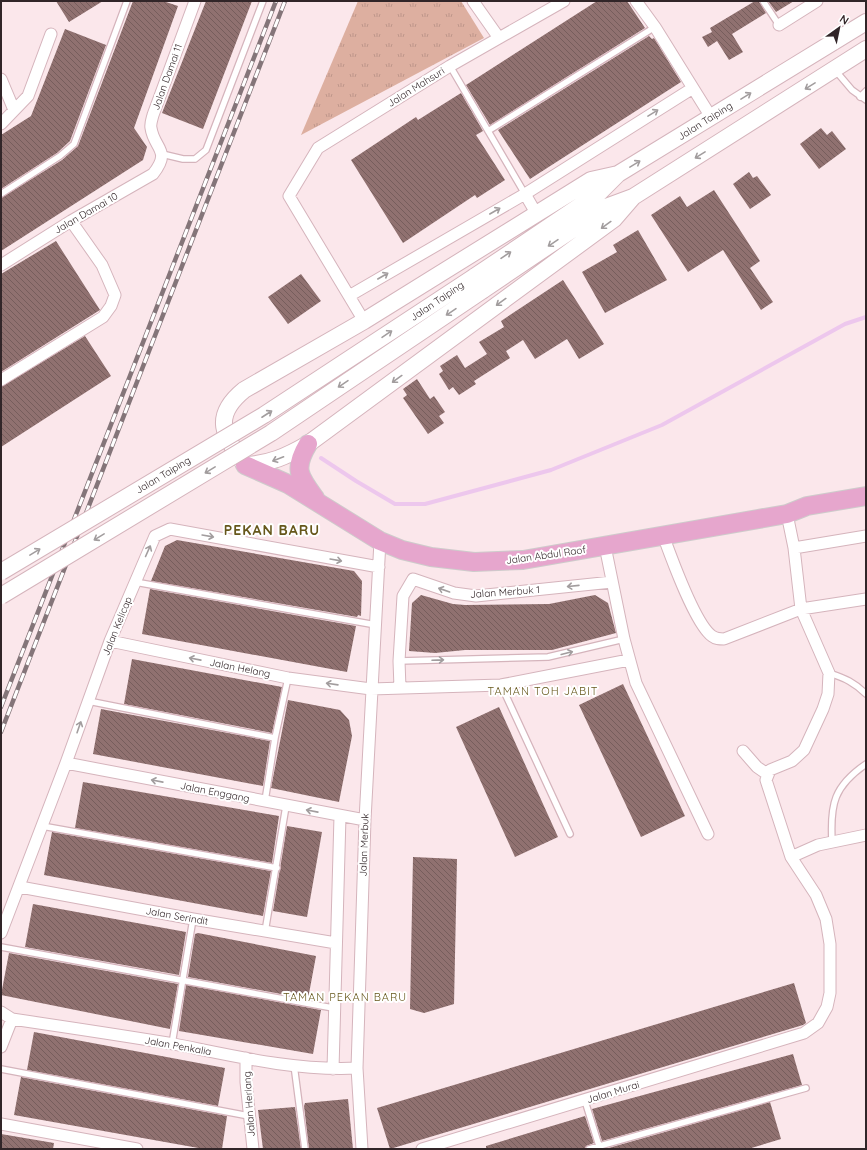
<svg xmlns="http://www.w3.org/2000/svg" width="867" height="1150" viewBox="0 0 867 1150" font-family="Quicksand,sans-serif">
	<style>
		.park { fill: url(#park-tufts) }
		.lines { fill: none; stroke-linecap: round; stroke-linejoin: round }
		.stream { stroke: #edc7ed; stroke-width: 4 }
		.building { fill: url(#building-back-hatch) }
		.service-casing { stroke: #d5b4bc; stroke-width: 8 }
		.minor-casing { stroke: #d5b4bc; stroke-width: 13 }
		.secondary-casing { stroke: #d5b4bc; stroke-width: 18 }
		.primary-casing { stroke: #cecbcb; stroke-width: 20 }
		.service { stroke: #fff; stroke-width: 5.5 }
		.minor { stroke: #fff; stroke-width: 11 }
		.secondary { stroke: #fff; stroke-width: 16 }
		.primary { stroke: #e6a6cd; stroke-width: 18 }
		.rail-casing { stroke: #847579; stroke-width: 4.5 }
		.rail { stroke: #fff; stroke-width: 3; stroke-dasharray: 9; stroke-linecap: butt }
		.secondary-bridge-casing { stroke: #d5b4bc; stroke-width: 18; stroke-linecap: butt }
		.secondary-bridge { stroke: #fff; stroke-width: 16 }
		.oneway { stroke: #a29d9e }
		.labels { text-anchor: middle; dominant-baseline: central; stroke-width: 4; stroke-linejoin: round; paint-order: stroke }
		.street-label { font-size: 10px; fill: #312528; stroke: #fff }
		.neighbourhood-label { font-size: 11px; letter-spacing: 1px; fill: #66571b; stroke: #fff }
		.district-label { font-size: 14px; font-weight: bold; letter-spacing: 1px; fill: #66571b; stroke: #fff }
	</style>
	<defs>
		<pattern id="park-tufts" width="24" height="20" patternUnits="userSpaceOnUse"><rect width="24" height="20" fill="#ddafa0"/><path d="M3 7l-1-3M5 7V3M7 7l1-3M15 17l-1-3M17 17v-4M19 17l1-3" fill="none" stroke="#be968a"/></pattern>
		<pattern id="building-back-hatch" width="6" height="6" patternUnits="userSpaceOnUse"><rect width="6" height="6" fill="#907170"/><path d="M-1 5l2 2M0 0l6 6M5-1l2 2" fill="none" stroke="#765d5c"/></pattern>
	</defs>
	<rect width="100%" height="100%" fill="#fbe7eb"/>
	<path class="park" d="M 358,1 L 461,1 L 484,38 L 301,135 Z"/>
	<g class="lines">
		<path class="stream" d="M 321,458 L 356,481 L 395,504 L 425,504 L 551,470 L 662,425 L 845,324 L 866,317"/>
	</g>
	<path class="building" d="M 56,1 L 103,1 L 69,22 Z
		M 133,1 L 163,1 L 178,6 L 134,128 L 147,147 L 143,160 L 1,251 L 1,198 L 62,160 L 78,146 Z
		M 206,1 L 252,1 L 203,129 L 162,113 Z
		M 597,1 L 627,1 L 645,28 L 490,125 L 466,85 Z
		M 755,1 L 759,1 L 766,13 L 732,34 L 743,52 L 729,60 L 717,41 L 708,47 L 702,37 L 712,32 L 710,28 Z
		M 768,1 L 794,1 L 776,12 Z
		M 65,29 L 106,45 L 70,141 L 57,153 L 1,189 L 1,135 L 31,116 Z
		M 649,36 L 652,39 L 654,38 L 681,82 L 530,179 L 498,130 Z
		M 461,93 L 483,131 L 476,135 L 505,180 L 477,198 L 475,195 L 403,243 L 351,160 L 416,117 L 418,120 Z
		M 821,128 L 827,135 L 832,131 L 846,149 L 819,169 L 800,144 Z
		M 749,172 L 753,178 L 757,176 L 771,195 L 750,209 L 733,184 Z
		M 714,190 L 760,261 L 750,268 L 773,302 L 761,310 L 723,250 L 688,272 L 651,215 L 680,196 L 687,207 Z
		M 638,230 L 667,280 L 605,313 L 582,272 L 617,252 L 613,245 Z
		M 56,241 L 100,310 L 1,372 L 1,274 Z
		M 301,274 L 321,301 L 288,324 L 268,297 Z
		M 563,280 L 604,344 L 579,359 L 567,339 L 535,359 L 523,340 L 506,351 L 510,358 L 474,381 L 476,384 L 459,395 L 453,387 L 449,390 L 439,374 L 443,371 L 440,366 L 457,355 L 465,368 L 487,354 L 479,342 L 504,327 L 501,321 Z
		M 85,336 L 111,376 L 1,447 L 1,387 Z
		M 417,379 L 430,399 L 434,396 L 445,412 L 439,416 L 444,423 L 428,434 L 403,398 L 407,395 L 403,389 Z
		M 177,540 L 354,571 L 362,581 L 361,616 L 358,615 L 357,617 L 151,581 L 165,546 Z
		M 150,589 L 356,626 L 347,672 L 142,634 Z
		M 421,595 L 453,604 L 465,605 L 549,604 L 595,595 L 608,603 L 616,633 L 552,650 L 465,650 L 435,653 L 409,651 L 412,603 Z
		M 132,659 L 282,687 L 272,733 L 124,704 Z
		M 623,684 L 685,816 L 641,837 L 579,705 Z
		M 288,700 L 340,710 L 349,720 L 352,736 L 339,802 L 271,788 Z
		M 499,707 L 558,837 L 515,857 L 456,727 Z
		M 101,709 L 270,741 L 263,786 L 93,754 Z
		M 83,782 L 279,816 L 272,863 L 75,828 Z
		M 287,826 L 322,832 L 307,917 L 273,911 Z
		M 52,832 L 271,871 L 263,916 L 44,875 Z
		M 413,857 L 457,859 L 454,1004 L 424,1013 L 410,1009 Z
		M 33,904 L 186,932 L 179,975 L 25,947 Z
		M 198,933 L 316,956 L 308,999 L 188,977 L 195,934 Z
		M 9,953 L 178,984 L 170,1029 L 1,995 Z
		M 794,983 L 806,1023 L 803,1025 L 390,1149 L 377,1108 Z
		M 186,985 L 321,1010 L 313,1054 L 179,1031 Z
		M 34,1032 L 225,1068 L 218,1106 L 27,1070 Z
		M 793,1054 L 802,1085 L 602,1141 L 592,1109 Z
		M 21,1077 L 227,1116 L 222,1149 L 204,1149 L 14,1115 Z
		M 348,1099 L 353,1149 L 309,1149 L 304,1106 L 305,1103 Z
		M 770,1102 L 781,1139 L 748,1149 L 605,1149 Z
		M 295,1107 L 301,1149 L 263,1149 L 258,1110 Z
		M 585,1116 L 594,1143 L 586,1146 L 585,1149 L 486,1149 L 486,1146 Z
		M 1,1134 L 54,1143 L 53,1149 L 1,1149 Z"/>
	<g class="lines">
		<defs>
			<path id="service" d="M 763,1 L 779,25
				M 450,66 L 525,194
				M 835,70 L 852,90 L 866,100
				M 860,97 L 866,91
				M 488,131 L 655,27
				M 162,154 L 183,159 L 195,159 L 206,150 L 263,1
				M 1,194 L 60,156 L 74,144 L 127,1
				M 135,582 L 376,625
				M 399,661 L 548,657 L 624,639
				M 829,673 C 845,678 855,683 866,694
				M 501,685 L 570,834
				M 88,701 L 275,738
				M 265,801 L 275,738 L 288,678
				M 42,826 L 277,868
				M 832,841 C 830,804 834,786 866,764
				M 265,932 L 286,806
				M 1,947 L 333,1008
				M 172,1044 L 193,919
				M 294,1065 L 305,1149
				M 1,1069 L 249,1116
				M 585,1101 L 600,1149
				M 589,1149 L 806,1088"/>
			<path id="minor" d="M 473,1 L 499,38
				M 636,1 L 655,27 L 711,117
				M 779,25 L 817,1
				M 1,79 L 14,110
				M 1,124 L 28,96 L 51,34
				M 525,194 L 536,213
				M 1,265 L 71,221 L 153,174 C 172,150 154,149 151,128 C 150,124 152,119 153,115 L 195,1
				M 349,296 L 525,194 L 693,88
				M 364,321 L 289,196 L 318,148 L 450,66 L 564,1
				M 1,380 L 103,317 L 111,306 L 115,295 L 102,265 L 71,221
				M 663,535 C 671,557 695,624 712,636 C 716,639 719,639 724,639 L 801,609 L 866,599
				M 605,546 L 624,639 L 636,683 L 708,834
				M 794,548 L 866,536
				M 110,641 L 288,678 L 371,689 L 501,685 L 629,660
				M 400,688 L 399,661 L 403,596 L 413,579 L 454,593 L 476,596 L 612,582
				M 743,751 L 757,767 L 767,774
				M 66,763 L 365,820
				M 791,857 L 818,845 L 866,835
				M 20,887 L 193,919 L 336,943
				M 1,933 L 66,763 L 110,641 L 155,536 L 170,529 L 379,567
				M 1,1012 L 12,1019 C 66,1027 120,1035 174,1044 C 234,1056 295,1071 357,1068
				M 1,1047 L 12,1019
				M 246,1058 L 246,1082 L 253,1149
				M 333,1069 L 340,816
				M 1,1124 L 137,1149
				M 362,1149 L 357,1068 L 365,820 L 380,541
				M 422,1149 L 804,1033 L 818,1023 L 827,1007 L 830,993 L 830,944 L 826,919 L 816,895 L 791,857 L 766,780 L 770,770 L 792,761 L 804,750 L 823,709 L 828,694 L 829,673 L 801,609 L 794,548 L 787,514"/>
			<path id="secondary" d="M 618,174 L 591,180 L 364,321 L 244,390 C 211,417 224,436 245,465 C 270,464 287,456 308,444 L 614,219 L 633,197
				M 474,277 L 599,193 L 618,174 L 866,22
				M 483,290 L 606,207 L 633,197 L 866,49"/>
			<path id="primary" d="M 308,444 C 293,469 299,476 315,498
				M 245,465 L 288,484 L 380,541 L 402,550 L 431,557 L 474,562 L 523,560 L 787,514 L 807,506 L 866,496"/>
		</defs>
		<use href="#service" class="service-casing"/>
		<use href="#minor" class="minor-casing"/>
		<use href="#secondary" class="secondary-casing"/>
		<use href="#primary" class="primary-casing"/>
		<use href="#service" class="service"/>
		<use href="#minor" class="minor"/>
		<use href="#secondary" class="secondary"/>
		<use href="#primary" class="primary"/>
		<defs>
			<path id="rail" d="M 1,707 L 276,1
				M 1,732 L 285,1"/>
		</defs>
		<use href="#rail" class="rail-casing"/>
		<use href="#rail" class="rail"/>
		<defs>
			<path id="secondary-bridge" d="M 1,572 L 264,415 L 474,277
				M 1,596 L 271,433 L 483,290"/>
		</defs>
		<use href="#secondary-bridge" class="secondary-bridge-casing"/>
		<use href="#secondary-bridge" class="secondary-bridge"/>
	</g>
	<defs><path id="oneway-shaft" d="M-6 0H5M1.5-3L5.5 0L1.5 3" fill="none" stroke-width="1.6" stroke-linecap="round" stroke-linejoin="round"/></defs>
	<g class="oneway">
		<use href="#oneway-shaft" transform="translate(810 86) rotate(148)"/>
		<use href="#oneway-shaft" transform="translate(746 96) rotate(-32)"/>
		<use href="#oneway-shaft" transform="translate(653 113) rotate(-32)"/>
		<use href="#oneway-shaft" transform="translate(700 155) rotate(148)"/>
		<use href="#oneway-shaft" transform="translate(635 164) rotate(-31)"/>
		<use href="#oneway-shaft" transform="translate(495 211) rotate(-30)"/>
		<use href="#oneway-shaft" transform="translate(606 225) rotate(144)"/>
		<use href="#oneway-shaft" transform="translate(553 243) rotate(146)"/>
		<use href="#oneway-shaft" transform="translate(506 255) rotate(-34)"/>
		<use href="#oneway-shaft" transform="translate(383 276) rotate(-30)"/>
		<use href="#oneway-shaft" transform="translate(501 302) rotate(144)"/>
		<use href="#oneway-shaft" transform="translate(451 312) rotate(146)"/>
		<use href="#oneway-shaft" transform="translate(387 334) rotate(-34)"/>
		<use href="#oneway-shaft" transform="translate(397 379) rotate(144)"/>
		<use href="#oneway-shaft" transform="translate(343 384) rotate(146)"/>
		<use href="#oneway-shaft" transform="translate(267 414) rotate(-33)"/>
		<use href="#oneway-shaft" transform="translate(278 459) rotate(159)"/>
		<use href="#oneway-shaft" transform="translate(210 470) rotate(149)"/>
		<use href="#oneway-shaft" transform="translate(208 536) rotate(10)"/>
		<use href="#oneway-shaft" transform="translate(99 537) rotate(149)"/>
		<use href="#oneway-shaft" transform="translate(148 551) rotate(-66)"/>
		<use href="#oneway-shaft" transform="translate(35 552) rotate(-31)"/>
		<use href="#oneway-shaft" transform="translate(336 560) rotate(10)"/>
		<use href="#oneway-shaft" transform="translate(573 586) rotate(174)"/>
		<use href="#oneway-shaft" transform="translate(444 590) rotate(-161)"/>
		<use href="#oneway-shaft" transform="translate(567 653) rotate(-14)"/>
		<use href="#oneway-shaft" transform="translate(195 659) rotate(-169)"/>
		<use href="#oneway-shaft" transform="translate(438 660) rotate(-2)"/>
		<use href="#oneway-shaft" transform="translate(332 684) rotate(-172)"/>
		<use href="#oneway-shaft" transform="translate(79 727) rotate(-71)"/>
		<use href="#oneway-shaft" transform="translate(157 781) rotate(-169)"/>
		<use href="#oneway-shaft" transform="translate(312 811) rotate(-169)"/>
	</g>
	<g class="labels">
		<g class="street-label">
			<text transform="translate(167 77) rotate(-70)">Jalan Damai 11</text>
			<text transform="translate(416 87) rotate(-32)">Jalan Mahsuri</text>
			<text transform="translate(705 121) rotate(-32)">Jalan Taiping</text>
			<text transform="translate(86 213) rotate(-30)">Jalan Damai 10</text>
			<text transform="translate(437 301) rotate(-34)">Jalan Taiping</text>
			<text transform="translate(163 475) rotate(-31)">Jalan Taiping</text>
			<text transform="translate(546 555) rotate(-8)">Jalan Abdul Raof</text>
			<text transform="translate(505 592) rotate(-4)">Jalan Merbuk 1</text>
			<text transform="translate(117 626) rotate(-68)">Jalan Kelicap</text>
			<text transform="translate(240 668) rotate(11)">Jalan Helang</text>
			<text transform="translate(215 792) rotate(11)">Jalan Enggang</text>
			<text transform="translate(364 845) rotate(-88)">Jalan Merbuk</text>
			<text transform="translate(177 916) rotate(10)">Jalan Serindit</text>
			<text transform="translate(178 1046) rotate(10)">Jalan Penkalia</text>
			<text transform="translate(613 1092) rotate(-17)">Jalan Murai</text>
			<text transform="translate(249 1104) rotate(-94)">Jalan Heriang</text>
		</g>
		<g class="neighbourhood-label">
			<text x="543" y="691">TAMAN TOH JABIT</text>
			<text x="345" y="997">TAMAN PEKAN BARU</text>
		</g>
		<g class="district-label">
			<text x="272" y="530">PEKAN BARU</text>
		</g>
	</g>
	<rect width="867" height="1150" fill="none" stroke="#312528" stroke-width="4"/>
	<g transform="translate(839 28) rotate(33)" stroke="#ffffff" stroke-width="3" paint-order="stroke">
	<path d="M0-3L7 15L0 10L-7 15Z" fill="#312528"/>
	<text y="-6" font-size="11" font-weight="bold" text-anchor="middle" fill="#312528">N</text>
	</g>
</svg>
